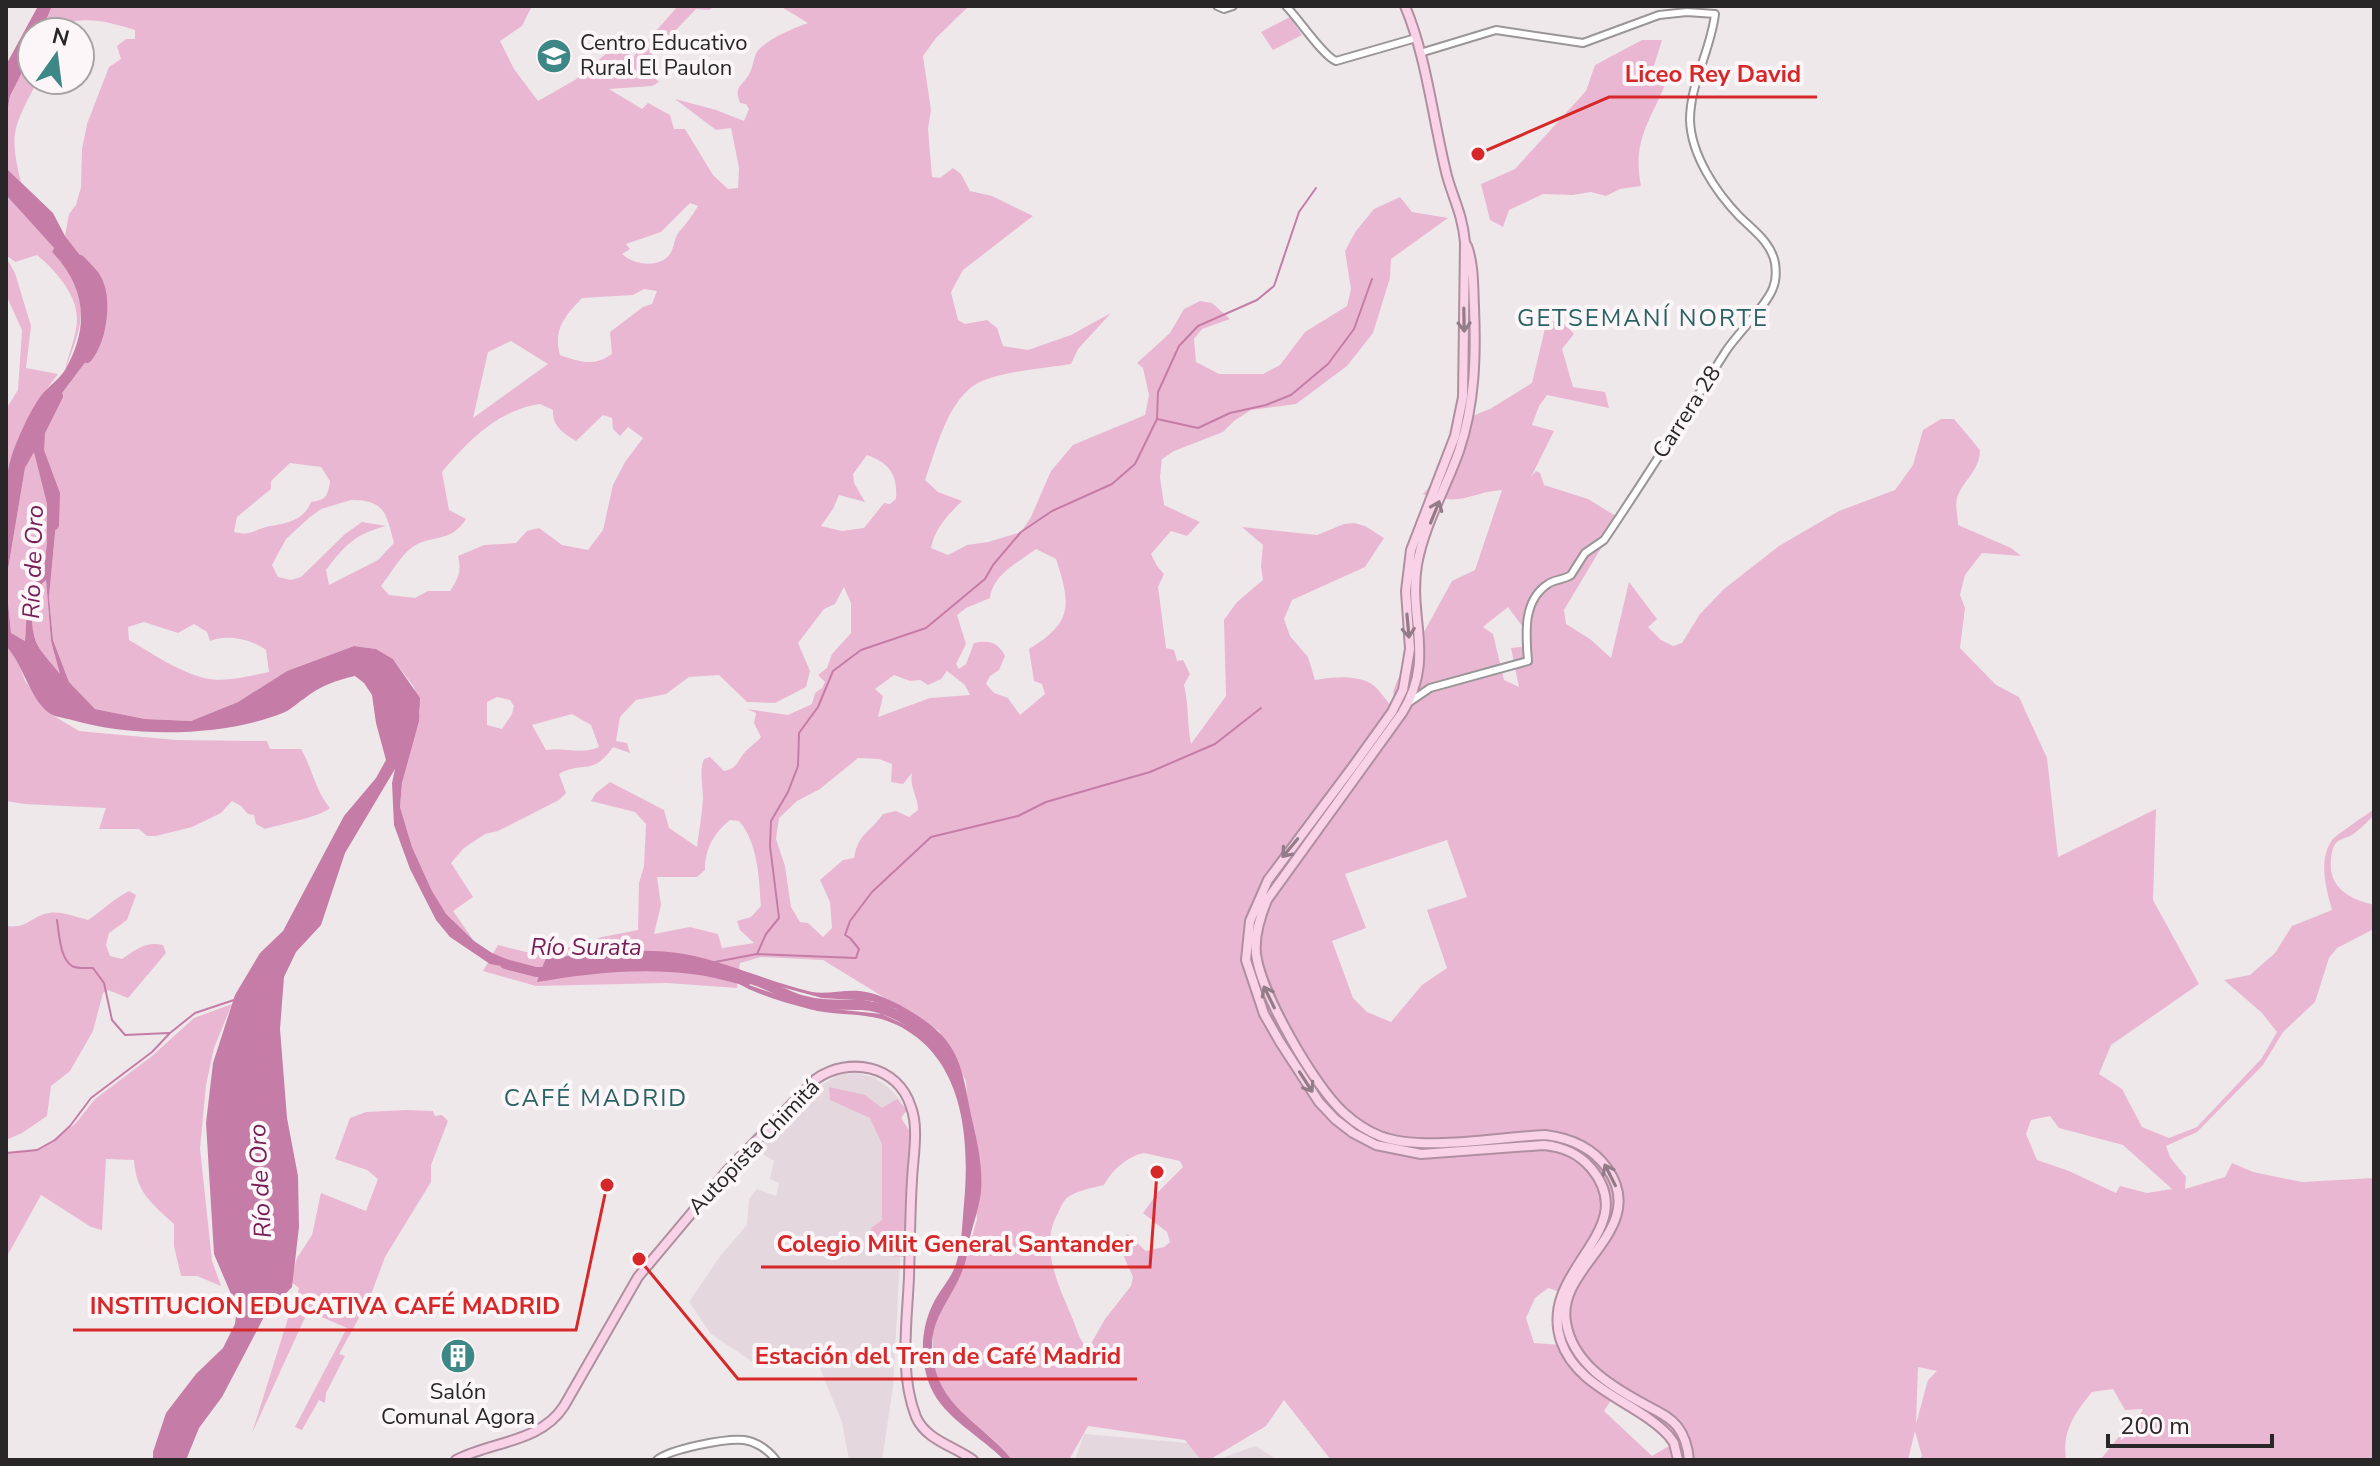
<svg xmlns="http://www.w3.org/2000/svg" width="2380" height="1466" viewBox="0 0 2380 1466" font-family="'Nunito Sans',sans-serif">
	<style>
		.built { fill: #e4d7dd }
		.green { fill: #eab7d2; fill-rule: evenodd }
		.water { fill: #c57ca6; fill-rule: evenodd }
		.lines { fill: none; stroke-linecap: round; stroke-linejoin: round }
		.stream { stroke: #c57ca6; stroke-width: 2 }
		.river { stroke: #c57ca6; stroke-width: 10 }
		.tertiary-casing { stroke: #9a9597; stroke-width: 10 }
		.trunk-casing { stroke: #af8fa0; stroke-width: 12 }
		.tertiary { stroke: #fff; stroke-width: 6 }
		.trunk { stroke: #fad2e7; stroke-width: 8 }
		.oneway { stroke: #917c87 }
		.labels { text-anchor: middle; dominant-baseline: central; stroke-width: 8; stroke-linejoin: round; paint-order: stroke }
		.poi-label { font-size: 22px; fill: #282627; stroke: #fcf6f9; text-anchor: start }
		.street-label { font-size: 22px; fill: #282627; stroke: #fcf6f9 }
		.neighbourhood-label { font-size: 24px; letter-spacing: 2px; fill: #286262; stroke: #fcf6f9 }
		.water-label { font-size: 24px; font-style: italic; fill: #772058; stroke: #fcf6f9 }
		.leader { fill: none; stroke: #d62828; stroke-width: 3 }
		.callout-dot { fill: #d62828; stroke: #fcf6f9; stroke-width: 3 }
		.callout-label { font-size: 24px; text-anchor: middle; font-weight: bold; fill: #d62828; stroke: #fcf6f9; stroke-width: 8; stroke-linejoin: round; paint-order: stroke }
	</style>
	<rect width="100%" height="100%" fill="#eee8eb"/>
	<path class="built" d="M 856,1073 L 874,1077 L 889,1088 L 901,1101 L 904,1143 L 900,1261 L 893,1387 L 882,1460 L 849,1460 L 842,1422 L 817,1361 L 762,1368 L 711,1334 L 689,1302 L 721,1255 L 747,1225 L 749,1199 L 757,1189 L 776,1196 L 779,1183 L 770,1179 L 774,1161 L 756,1150 L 815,1089 L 838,1075 Z
		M 1084,1434 L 1188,1443 L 1202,1460 L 1075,1460 Z
		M 1255,1446 L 1278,1460 L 1216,1460 Z"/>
	<path class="green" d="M 52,6 L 532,6 L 522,26 L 500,41 L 514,69 L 538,101 L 575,80 L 608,52 L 620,48 L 633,57 L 678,6 L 715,6 L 709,10 L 696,9 L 649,58 L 645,68 L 659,82 L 652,86 L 609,89 L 642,109 L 648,103 L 670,115 L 674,129 L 685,129 L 713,175 L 728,189 L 738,188 L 739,168 L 731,128 L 716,130 L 675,99 L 716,110 L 744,121 L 749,109 L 746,104 L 740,103 C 734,87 740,88 748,76 C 753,69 753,59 757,52 C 766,39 794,28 808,23 L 780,6 L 969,6 L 936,38 L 923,56 L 931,110 L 928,129 L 932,177 L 940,178 L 953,168 L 961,174 L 970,191 L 992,196 L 1033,216 L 963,270 L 951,292 L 958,320 L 965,324 L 987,320 L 997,328 L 1003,346 L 1028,350 L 1071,335 L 1111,313 L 1078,349 L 1071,364 C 1046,368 993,372 973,386 C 946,406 936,450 925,480 L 938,492 L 962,501 C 948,515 935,528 931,548 L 948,555 L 967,545 L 988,542 L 1021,532 L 1031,517 L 1051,471 L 1073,445 L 1145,415 L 1149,395 L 1143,368 L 1137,363 L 1170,333 L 1184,309 L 1200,301 L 1212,303 L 1230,319 L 1202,329 L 1194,339 L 1196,362 L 1219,374 L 1263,374 L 1280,365 L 1305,332 L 1347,306 L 1351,289 L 1345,251 L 1356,231 L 1374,209 L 1400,197 L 1412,212 L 1448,218 L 1391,259 L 1390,278 L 1373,333 L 1347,366 L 1296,404 L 1251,410 L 1234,421 L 1223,432 L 1174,451 L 1162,459 L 1160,477 L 1164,505 L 1200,522 L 1187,536 L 1171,531 L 1151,554 L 1157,566 L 1164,574 L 1158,587 L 1166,648 L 1174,650 L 1177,661 L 1183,660 L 1190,674 L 1184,685 C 1189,705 1187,724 1191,744 L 1226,696 L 1224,620 L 1237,602 L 1263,580 L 1261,566 L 1263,545 L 1242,527 L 1317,535 L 1344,524 L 1354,523 L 1365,526 L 1384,538 L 1365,567 L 1292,600 L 1284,619 L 1290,636 L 1308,657 L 1315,680 C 1332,677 1358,674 1373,685 C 1383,693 1390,707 1399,715 L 1393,692 L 1397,681 L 1452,581 L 1475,570 L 1502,490 C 1467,493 1463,507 1423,494 L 1440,474 L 1460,400 L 1462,232 L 1470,266 L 1472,416 L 1490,409 L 1532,383 L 1547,320 L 1565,324 L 1574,334 L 1562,349 L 1573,387 L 1605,392 L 1609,408 L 1547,395 L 1539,406 L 1532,425 L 1554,431 L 1531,477 L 1536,471 L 1540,473 L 1544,485 L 1588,499 L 1619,518 L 1564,610 L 1566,624 L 1590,639 L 1611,658 L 1629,582 L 1657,619 L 1648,627 L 1661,640 L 1673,646 L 1682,643 L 1700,614 L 1724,589 L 1779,546 L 1839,511 L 1895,490 L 1913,465 L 1923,430 L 1941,419 L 1954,419 L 1980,450 C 1980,471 1963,480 1957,498 C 1955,507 1958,516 1958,525 L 2011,548 L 2021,556 L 1982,553 L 1965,575 L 1960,595 L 1965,608 L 1960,648 L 1996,685 L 2019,697 L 2047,758 L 2058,857 L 2156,809 L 2153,900 L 2199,984 L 2111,1045 L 2099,1074 L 2122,1089 L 2142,1127 L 2169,1138 L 2197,1127 L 2262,1058 L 2277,1032 L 2262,1013 L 2224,980 L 2250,975 L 2275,953 L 2292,926 L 2332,910 C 2326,888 2318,860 2332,840 C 2337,834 2365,816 2374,809 L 2374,815 C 2367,822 2359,831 2350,836 C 2346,838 2341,839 2338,841 C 2332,846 2332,853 2331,859 C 2328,888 2349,899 2374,905 L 2374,929 L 2337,948 L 2329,958 L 2315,1002 L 2283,1032 L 2263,1065 L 2197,1132 L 2166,1146 L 2170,1157 L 2186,1177 L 2185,1189 L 2225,1177 L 2232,1163 L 2253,1172 L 2302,1182 L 2374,1178 L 2374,1460 L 2100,1460 L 2122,1433 L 2134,1427 L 2143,1409 L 2125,1410 L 2113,1389 L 2092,1392 C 2074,1414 2062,1431 2066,1460 L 1919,1460 L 1922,1456 L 1915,1431 L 1908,1460 L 1331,1460 L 1284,1400 L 1266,1426 L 1209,1460 L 1201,1460 L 1185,1440 L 1088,1426 L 1069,1460 L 1012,1460 L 996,1442 L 950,1403 L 940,1387 L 933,1364 L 933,1329 L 940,1310 L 963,1269 L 977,1219 L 966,1081 L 939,1031 L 823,960 L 761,957 L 740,963 L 737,988 L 667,983 L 536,986 L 483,971 L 498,945 L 534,954 L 572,947 L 602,937 L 638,930 L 639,883 L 644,866 L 646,824 L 635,812 L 591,801 L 596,793 L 610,782 L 664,810 L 669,828 L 697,847 C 699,831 702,815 703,799 C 703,787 699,770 704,759 L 710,757 L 724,771 C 738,768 737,761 745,752 C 749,747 756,743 761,737 L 754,723 L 756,713 L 747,709 L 788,715 L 812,704 L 815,693 L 822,688 L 825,682 L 818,675 L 827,668 L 832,654 L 851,633 L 851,603 L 844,587 L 835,604 L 824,609 L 798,643 L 810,671 L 806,687 L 775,703 L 747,702 L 719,675 L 689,677 L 666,694 L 636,700 L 620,717 L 616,741 L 627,743 L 630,753 L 613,747 C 592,777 584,760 559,774 L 566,793 L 559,800 L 498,831 L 485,834 L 464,848 L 451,863 L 473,897 L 453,911 L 474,941 L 445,914 L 432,891 L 412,847 L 400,807 L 402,783 L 420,711 L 414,687 L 393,659 L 376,649 L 354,646 L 287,671 L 238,702 L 191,721 L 145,719 L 95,709 L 69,682 L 53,640 L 49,597 L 56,523 L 51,491 L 41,462 L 38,433 L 53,406 L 93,352 L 101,293 L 87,264 L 65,236 L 69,214 L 76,205 L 81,187 L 82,149 L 87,124 L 109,67 L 121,59 L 117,46 L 126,39 L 135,39 L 135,30 C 115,24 93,17 71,22 C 56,26 60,32 41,32 ZM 690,203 L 698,206 C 692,216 686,224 679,232 C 674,238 675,244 672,250 C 665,269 634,266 622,254 L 630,249 L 626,244 L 661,232 ZM 644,289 L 657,291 L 652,304 L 643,307 L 610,332 L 612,354 C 593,367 581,362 560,355 C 553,329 565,316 582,298 L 633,295 ZM 511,341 L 548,364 L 473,418 L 488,352 ZM 540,404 L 553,410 C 552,426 563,433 576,441 L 603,415 L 612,418 L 613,429 L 620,436 L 628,427 L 643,438 L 625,462 L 613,485 L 603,530 L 588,550 L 562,545 L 539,528 L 527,531 L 516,543 L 484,545 L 458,556 C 462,571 458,579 450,591 L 428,591 L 415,598 L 389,595 L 381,586 C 389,576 400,557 410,549 C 429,533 450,545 466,519 L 449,510 L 442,472 C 468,441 498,410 540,404 ZM 867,455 C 890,463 898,476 896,499 L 890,504 L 884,503 L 864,528 L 842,531 L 821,526 L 833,509 L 839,495 L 865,502 L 854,483 L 853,474 ZM 290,463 L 321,467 L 330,481 C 328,496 326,500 311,502 C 303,522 285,523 266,527 C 251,531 252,536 234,532 L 237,517 L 271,489 L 271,481 ZM 351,500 C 386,500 386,514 394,543 L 378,560 L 329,585 L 326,570 C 345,545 355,534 386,526 L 362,522 L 345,534 L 301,577 L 291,580 L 278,577 L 272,565 L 286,539 L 310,517 L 321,509 ZM 1036,549 L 1056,559 C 1071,605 1073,622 1029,649 L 1034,681 L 1042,684 L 1045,694 L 1020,715 L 1008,698 L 994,693 L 986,684 L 990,676 L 999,670 L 1005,656 C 998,642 989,640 974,643 L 966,664 L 959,669 L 956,664 L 966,644 L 957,615 L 966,608 L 990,598 C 993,574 1019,562 1036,549 ZM 1508,607 L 1528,634 L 1527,646 L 1511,648 L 1519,687 L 1504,680 L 1493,634 L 1483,627 ZM 144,622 L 178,633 L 194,624 L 207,632 L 210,641 C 227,634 251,639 266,650 L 269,672 C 249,676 224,683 204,678 C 177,671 153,654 129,640 L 128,627 ZM 947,671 L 965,685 L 970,695 L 930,698 L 878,717 L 883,696 L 875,689 L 894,675 L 910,681 L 920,680 L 928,685 L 941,679 ZM 497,697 L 510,700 L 514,706 L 512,714 L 502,729 L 487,725 L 487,702 ZM 572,714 L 591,725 L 599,747 C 581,755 564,747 546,750 L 532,725 ZM 858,758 L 879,759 L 892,764 L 891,782 L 903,784 L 912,773 C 909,787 918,796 918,810 L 909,817 L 896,811 L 883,814 C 868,835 859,832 854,858 L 843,860 L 820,880 L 830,902 L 832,928 L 823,937 L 808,923 L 800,922 L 791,907 L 785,866 L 776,839 L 779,818 L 797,801 L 820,789 ZM 730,820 L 739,821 C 758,843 759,878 761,906 L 751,917 L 737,921 L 740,930 L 754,943 L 722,948 L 718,934 L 690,927 L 654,934 L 661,905 L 657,877 L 697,877 L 705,870 C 705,848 714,833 730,820 ZM 1447,840 L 1467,897 L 1427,910 L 1447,968 L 1422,985 L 1391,1022 L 1367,1012 L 1353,998 L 1332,941 L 1366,928 L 1345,874 ZM 2050,1116 L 2059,1128 L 2123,1145 L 2172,1189 L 2147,1193 L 2120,1186 L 2116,1193 L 2069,1171 L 2037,1160 L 2026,1134 L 2031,1120 ZM 1144,1153 L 1180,1161 L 1183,1167 L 1159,1191 L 1143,1213 L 1167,1232 L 1170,1242 L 1164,1247 L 1146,1251 L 1127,1234 L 1124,1240 L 1118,1243 L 1133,1277 L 1131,1286 L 1105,1319 L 1088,1349 C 1078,1339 1077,1328 1071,1315 C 1058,1284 1039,1246 1058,1213 C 1061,1207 1063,1201 1068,1197 C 1079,1190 1092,1188 1104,1185 C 1112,1170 1128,1156 1144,1153 ZM 1548,1288 L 1563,1293 L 1557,1308 L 1562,1345 L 1534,1343 L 1526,1318 L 1535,1298 ZM 1918,1367 L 1937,1371 L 1928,1380 L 1916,1424 ZM 1613,1397 L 1663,1429 L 1674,1443 L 1652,1456 L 1604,1411 Z
		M 1290,17 L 1302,35 L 1273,50 L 1261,32 Z
		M 1642,40 L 1662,40 L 1651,75 L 1667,80 C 1650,123 1632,139 1641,186 L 1620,189 L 1606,196 L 1591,192 L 1573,195 L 1543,194 L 1509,210 L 1503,227 L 1490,220 L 1481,184 L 1515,169 L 1586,91 L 1595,65 Z
		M 32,53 L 32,80 L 38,80 C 15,125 8,131 21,182 L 6,168 L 6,118 L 10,96 Z
		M 6,195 L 54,248 L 52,252 C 94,295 84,320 65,370 C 68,355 77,335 77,319 C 77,294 55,270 37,255 L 15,262 L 6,255 Z
		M 6,257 L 15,273 L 31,326 L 26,368 L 58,374 L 40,398 L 6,488 L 6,409 L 18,390 L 22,330 L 6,295 Z
		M 34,451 L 47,504 L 47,542 L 44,569 L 28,592 L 25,641 L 11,633 L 6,581 L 25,468 Z
		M 46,580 L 51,641 L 62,676 C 54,667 44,657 38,646 C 27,627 31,594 46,580 Z
		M 6,646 L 17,658 L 25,681 L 49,713 L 79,731 L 176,740 L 267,741 L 270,749 L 301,749 C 312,768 316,792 330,808 C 320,817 281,824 265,829 L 256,824 L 254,815 L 248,814 L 241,806 L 232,801 L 221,813 L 192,827 L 156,836 L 147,836 L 139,829 L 99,829 L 106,808 L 24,804 L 6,801 Z
		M 129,891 L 136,895 L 127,920 L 109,933 L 106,945 L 110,956 L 122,959 C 135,950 146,941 163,945 L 166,953 L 128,998 L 108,990 L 103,993 L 93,1031 L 70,1071 L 51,1086 L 47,1116 L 22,1133 L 6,1140 L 6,926 C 28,929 31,916 49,913 C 61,911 76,917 88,920 C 102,911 113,899 129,891 Z
		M 232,1004 L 214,1048 L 206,1085 L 200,1148 L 212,1261 L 221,1286 L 197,1276 L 181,1276 L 174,1246 L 174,1224 C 151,1203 136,1192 134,1160 L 106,1159 L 102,1230 L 91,1227 L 41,1195 L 6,1258 L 6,1153 L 37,1150 L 55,1140 L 76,1123 L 95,1099 L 152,1056 L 194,1018 Z
		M 829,1087 L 865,1095 L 882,1108 L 897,1099 L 907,1110 L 901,1118 L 911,1133 L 907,1257 L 887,1256 L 872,1246 L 871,1228 L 882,1220 L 882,1144 L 870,1118 L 830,1100 Z
		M 406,1110 L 433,1111 L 435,1116 L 442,1115 L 448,1121 L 431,1165 L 431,1182 L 385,1257 L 369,1300 L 339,1354 L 345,1356 L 326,1393 L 325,1403 L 319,1400 L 302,1430 L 295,1427 L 347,1328 L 308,1311 L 252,1433 L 290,1312 L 295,1305 L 299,1288 L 290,1281 L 297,1258 L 312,1235 L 321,1193 L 366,1211 L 378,1179 L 367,1170 L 335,1159 L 350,1118 L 366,1112 Z"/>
	<path class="water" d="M 38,6 L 52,6 L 41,32 L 32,32 L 32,53 L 10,96 L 6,118 L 6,65 Z
		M 6,168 L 53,213 L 65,236 L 87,264 L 101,293 L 93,352 L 51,408 L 38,433 L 41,462 L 51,491 L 56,523 L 49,597 L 53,640 L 69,682 L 95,709 L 145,719 L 191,721 L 238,702 L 287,671 L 354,646 L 376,649 L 393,659 L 420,698 L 419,721 L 402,783 L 400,807 L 412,847 L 432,891 L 446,914 L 474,941 L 492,953 L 540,973 L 546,958 C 591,955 639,946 684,954 C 728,962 768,982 812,992 C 829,995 848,988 866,992 C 881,995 897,1003 910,1011 C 959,1040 961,1063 971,1115 C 977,1141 983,1165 981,1192 C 979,1207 975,1219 971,1233 C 968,1245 968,1257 963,1269 C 950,1304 925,1321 934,1364 C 943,1410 986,1426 1012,1460 L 1004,1460 C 982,1437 944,1418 931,1388 C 920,1363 920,1331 932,1306 C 938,1292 951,1279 956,1264 C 962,1245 962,1224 964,1204 C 970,1138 964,1058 897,1025 C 869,1011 838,1017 809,1009 C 790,1004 769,998 751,990 C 746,988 741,984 735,983 C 673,964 600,971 537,982 L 540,973 L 490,964 L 450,937 L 436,920 L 410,869 L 394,825 L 392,783 L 395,769 L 345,853 L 321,925 L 296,952 L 284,977 L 280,1029 L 287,1118 L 298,1176 L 299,1227 L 292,1287 L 265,1315 L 222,1397 L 199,1428 L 186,1460 L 153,1460 L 153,1452 L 166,1413 L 196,1374 L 223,1348 L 235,1324 L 237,1308 L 214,1254 L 206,1123 L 213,1063 L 235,995 L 260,953 L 283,931 L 344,816 L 376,778 L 386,760 L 376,723 L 372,695 L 364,683 L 355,676 C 337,680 320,686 305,698 C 298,702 292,709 285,712 C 226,737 133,738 72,720 C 66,718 54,717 49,713 C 28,696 24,665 6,646 L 6,582 L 11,633 L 25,641 L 28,592 L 44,569 L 47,542 L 47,504 L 34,452 L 25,468 L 6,581 C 6,542 0,497 11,458 C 17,439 29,413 40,397 C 47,387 59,380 65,370 C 90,327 86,287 52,252 L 54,248 L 6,195 ZM 46,580 L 51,641 L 60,674 C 53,665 41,653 36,642 C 29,624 30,593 46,580 ZM 756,980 L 822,998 L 872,1001 L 896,1009 L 927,1032 L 940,1048 L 918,1031 L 882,1014 L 813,1007 L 749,985 Z"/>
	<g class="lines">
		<path class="stream" d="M 1157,419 L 1198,428 L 1230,413 L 1266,405 L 1291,395 L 1328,364 L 1354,329 L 1372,279
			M 57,920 C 59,933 60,959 72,966 C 78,969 87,968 93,968 L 104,983 L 112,1020 L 125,1035 L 169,1033
			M 757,954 L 766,934 L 779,918 L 770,846 L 771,821 L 788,792 L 798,766 L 799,733 L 818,707 L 833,671 L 861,650 L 926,628 L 985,579 L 993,565 L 1021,532 L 1052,511 L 1112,484 L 1135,464 L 1157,419 L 1158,392 L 1179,346 L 1198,326 L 1257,300 L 1274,286 L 1299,212 L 1316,188
			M 715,962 L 757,954 L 856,958 L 859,949 L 850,938 L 845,935 L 850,921 L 872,892 L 931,837 L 1018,816 L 1046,802 L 1150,772 L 1215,744 L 1261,708
			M 6,1153 L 37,1150 L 55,1140 L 70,1126 L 91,1098 L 152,1052 L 170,1033 L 195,1013 L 234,1000"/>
		<path class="river" d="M 80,260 C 85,265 90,270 94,275 C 109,296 102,339 87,358
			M 54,525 L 55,494 L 39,451 L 40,432 L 58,396
			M 505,964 L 536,972 L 552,972
			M 743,977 C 763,980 781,994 801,1000 C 822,1006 841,1004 862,1005 C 892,1007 929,1030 945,1055"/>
		<defs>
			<path id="tertiary" d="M 1217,6 L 1224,9 L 1233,6
				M 1286,6 C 1299,19 1323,56 1336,61 L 1416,38
				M 1408,703 L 1430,688 L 1528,661 C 1526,635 1522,601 1548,584 C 1555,579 1564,580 1571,575 L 1585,553 L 1604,540 C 1646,478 1686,414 1726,351 C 1738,333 1767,305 1773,288 C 1776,281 1776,270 1775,263 C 1771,242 1753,230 1739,216 C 1716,192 1691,155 1690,120 C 1690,83 1711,50 1715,14 L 1687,12 L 1659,15 L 1583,43 L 1496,30 L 1420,53
				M 657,1460 C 670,1449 726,1438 744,1440 C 757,1442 768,1450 776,1460"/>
			<path id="trunk" d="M 1405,6 C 1427,58 1433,121 1447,176 C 1454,201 1462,213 1465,242 L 1463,397 L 1455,436 L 1411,550 L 1406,591 L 1410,649 L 1403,690 L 1392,712 L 1354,765 L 1268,880 L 1250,921 L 1246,960 L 1264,1014 L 1280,1042 L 1319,1102 L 1335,1119 L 1353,1133 L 1376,1145 L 1421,1154 L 1544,1145 C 1563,1147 1578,1153 1591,1168 C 1644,1231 1537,1269 1561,1341 C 1577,1389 1638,1402 1669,1436 L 1674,1443 L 1678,1460
				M 1467,246 C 1474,265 1473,287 1474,306 C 1476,356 1475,404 1459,451 C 1446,488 1424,525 1417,565 C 1408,619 1436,659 1402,713 L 1267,900 C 1260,917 1254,935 1256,954 C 1261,993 1314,1086 1344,1113 C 1354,1122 1367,1131 1380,1136 C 1421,1152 1499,1137 1545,1135 C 1570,1138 1592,1147 1607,1168 C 1651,1230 1556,1266 1566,1322 C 1572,1362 1609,1385 1642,1403 C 1654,1410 1668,1415 1677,1426 C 1685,1436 1688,1448 1689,1460
				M 456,1460 C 492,1441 540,1443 564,1406 L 638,1277 L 726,1172 L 816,1079 C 849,1056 898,1065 911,1107 C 919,1128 913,1157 912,1180 C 910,1212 910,1245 909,1277 C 907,1323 899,1373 916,1417 C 926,1440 954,1446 973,1460"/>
		</defs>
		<use href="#tertiary" class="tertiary-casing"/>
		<use href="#trunk" class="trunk-casing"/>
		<use href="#tertiary" class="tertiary"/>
		<use href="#trunk" class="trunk"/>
	</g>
	<defs><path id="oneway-shaft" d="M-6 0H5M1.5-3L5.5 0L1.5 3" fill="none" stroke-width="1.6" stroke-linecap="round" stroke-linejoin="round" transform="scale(2)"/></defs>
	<g class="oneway">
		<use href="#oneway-shaft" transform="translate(1464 320) rotate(89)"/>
		<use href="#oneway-shaft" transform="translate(1435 512) rotate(-68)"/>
		<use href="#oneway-shaft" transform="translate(1408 626) rotate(85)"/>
		<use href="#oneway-shaft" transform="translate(1290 848) rotate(130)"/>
		<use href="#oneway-shaft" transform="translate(1269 997) rotate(-116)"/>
		<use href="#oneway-shaft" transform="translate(1306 1082) rotate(57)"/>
		<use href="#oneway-shaft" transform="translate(1610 1175) rotate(-117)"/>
	</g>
	<defs>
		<symbol id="school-disc" viewBox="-11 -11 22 22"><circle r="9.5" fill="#3e8787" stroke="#fcf6f9"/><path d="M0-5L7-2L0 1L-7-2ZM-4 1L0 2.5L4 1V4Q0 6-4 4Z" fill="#fff"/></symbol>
		<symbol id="building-disc" viewBox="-11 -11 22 22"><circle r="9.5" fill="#3e8787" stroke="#fcf6f9"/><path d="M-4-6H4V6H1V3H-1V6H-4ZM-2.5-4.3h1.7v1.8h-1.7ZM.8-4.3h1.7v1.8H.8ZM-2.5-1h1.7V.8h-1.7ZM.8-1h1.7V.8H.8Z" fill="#fff"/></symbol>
	</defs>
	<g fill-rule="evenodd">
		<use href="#school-disc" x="534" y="36" width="40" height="40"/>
		<use href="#building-disc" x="438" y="1336" width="40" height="40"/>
	</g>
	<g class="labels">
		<g class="poi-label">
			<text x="580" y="43">Centro Educativo<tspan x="580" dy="25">Rural El Paulon</tspan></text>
			<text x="458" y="1392" text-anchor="middle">Salón<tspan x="458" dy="25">Comunal Agora</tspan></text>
		</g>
		<g class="street-label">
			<text transform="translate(1687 412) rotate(-57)">Carrera 28</text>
			<text transform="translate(754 1147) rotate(-46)">Autopista Chimitá</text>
		</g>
		<g class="neighbourhood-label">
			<text x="1643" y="318">GETSEMANÍ NORTE</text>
			<text x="596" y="1098">CAFÉ MADRID</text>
		</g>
		<g class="water-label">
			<text transform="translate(33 562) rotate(-88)">Río de Oro</text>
			<text x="586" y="947">Río Surata</text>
			<text transform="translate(260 1181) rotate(-93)">Río de Oro</text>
		</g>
	</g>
	<path class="leader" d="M1478 154L1609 97H1817M1157 1172L1150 1267H761M607 1185L576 1330H73M639 1259L738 1379H1137"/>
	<g class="callout-dot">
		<circle cx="1478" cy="154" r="8"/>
		<circle cx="1157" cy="1172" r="8"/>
		<circle cx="607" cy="1185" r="8"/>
		<circle cx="639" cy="1259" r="8"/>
	</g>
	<g class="callout-label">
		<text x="1713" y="82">Liceo Rey David</text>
		<text x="955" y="1252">Colegio Milit General Santander</text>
		<text x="325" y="1314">INSTITUCION EDUCATIVA CAFÉ MADRID</text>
		<text x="938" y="1364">Estación del Tren de Café Madrid</text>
	</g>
	<rect width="2380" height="1466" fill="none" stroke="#282627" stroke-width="16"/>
	<g transform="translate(56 56) rotate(14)"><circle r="38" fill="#fcf6f9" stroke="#a7a3a5" stroke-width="2"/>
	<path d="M0-6L14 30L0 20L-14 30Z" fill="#3e8787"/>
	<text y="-12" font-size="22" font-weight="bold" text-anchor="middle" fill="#282627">N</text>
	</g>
	<path d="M2108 1434v12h164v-12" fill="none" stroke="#282627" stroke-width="4"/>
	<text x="2120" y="1434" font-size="24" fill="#282627" stroke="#fcf6f9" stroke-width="6" paint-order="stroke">200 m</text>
</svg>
